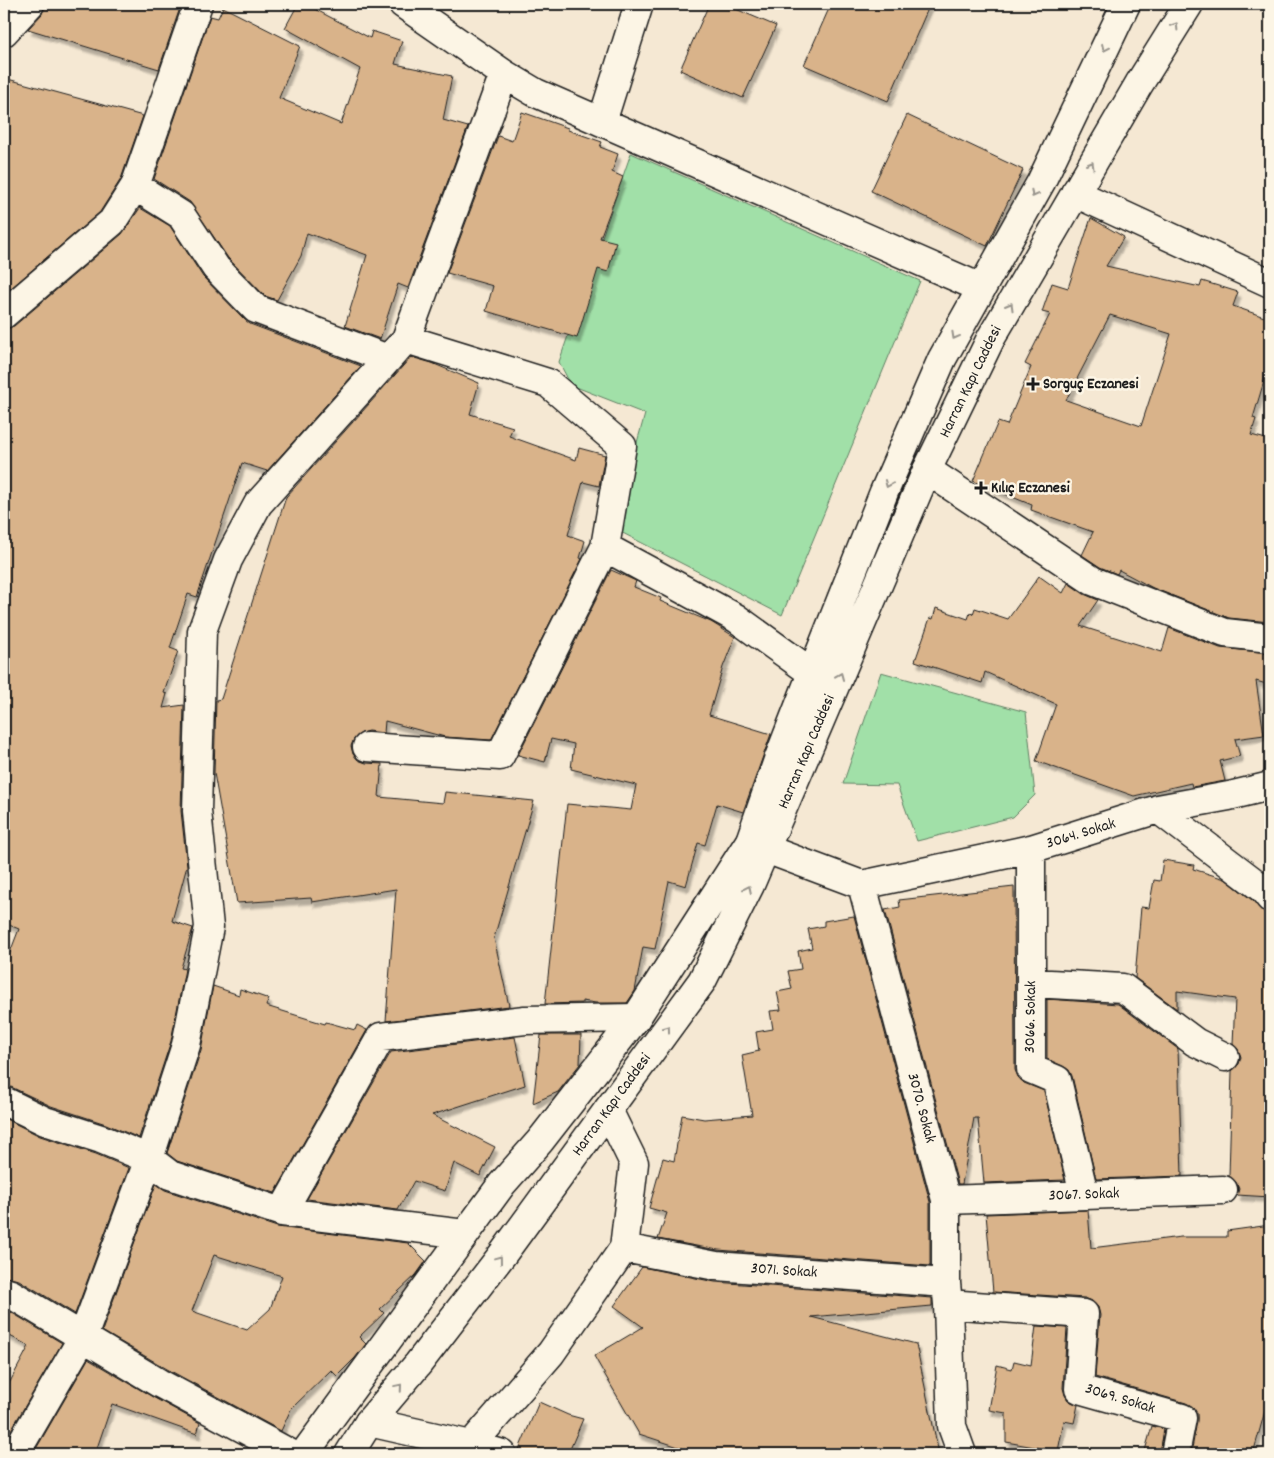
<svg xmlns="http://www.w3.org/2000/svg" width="1274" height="1458" viewBox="0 0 1274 1458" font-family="Dekko,sans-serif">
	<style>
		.green { fill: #a1e0a8; stroke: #5e7e62 }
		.building { fill: #d9b38a; stroke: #1c1c1c; fill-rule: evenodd; filter: url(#shadow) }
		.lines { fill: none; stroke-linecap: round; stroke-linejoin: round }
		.minor-casing { stroke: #1c1c1c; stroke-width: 31 }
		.major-casing { stroke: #1c1c1c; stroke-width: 31 }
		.minor { stroke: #fcf5e5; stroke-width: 28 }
		.major { stroke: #fcf5e5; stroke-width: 28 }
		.oneway { stroke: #97938b }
		.poi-dot { fill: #1c1c1c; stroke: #fcf5e5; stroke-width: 2 }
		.labels { text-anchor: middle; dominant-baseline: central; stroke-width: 5; stroke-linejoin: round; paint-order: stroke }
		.street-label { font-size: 16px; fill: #1c1c1c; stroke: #fcf5e5 }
		.poi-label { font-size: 16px; font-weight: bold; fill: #1c1c1c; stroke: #fcf5e5; text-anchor: start }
	</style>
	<defs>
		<filter id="shadow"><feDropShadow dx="3" dy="5.5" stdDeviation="1" flood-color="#0004"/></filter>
	</defs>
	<rect width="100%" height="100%" fill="#f5e8d3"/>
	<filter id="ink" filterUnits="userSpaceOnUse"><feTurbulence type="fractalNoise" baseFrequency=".02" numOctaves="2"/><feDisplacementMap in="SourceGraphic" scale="10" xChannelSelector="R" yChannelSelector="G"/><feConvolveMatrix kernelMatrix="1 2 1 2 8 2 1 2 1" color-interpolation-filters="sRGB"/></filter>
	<g filter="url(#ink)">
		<path class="green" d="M 631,153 L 920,281 L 782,615 L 613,528 L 645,414 L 571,385 L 559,362 Z
			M 881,672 L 1026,712 L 1035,795 L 1013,817 L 917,841 L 897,785 L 843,784 Z"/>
		<path class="building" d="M 45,4 L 166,4 L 180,8 L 159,69 L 28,29 L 42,14 Z
			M 298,4 L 305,4 L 370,38 L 372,31 L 402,41 L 395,64 L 452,76 L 443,120 L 468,127 L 408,288 L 398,284 L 380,339 L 345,326 L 367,255 L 307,233 L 301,256 L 277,300 L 265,296 L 228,258 L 190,202 L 154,179 L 210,16 L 218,18 L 223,7 L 300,46 L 279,98 L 341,124 L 360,69 L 285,28 Z
			M 709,4 L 724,4 L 776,26 L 743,98 L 680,70 Z
			M 831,4 L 930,4 L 888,101 L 804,65 Z
			M 4,78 L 143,116 L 121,179 L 100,212 L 4,294 Z
			M 522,112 L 568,128 L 568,130 L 602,142 L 600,147 L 618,154 L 612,172 L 623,177 L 600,238 L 616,242 L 608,272 L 598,269 L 577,338 L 486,311 L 493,286 L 447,273 L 498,136 L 512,141 Z
			M 907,115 L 1023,170 L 987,246 L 871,191 Z
			M 140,208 L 170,226 L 203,277 L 245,320 L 250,324 L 361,366 L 267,471 L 242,463 L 197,597 L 188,594 L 170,648 L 178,651 L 164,693 L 167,694 L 163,708 L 184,705 L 181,811 L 187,866 L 172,921 L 193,928 L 181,968 L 185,969 L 171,1041 L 139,1138 L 106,1124 L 51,1106 L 11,1087 L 4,1086 L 4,968 L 19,929 L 4,923 L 4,329 L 14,326 L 122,234 Z
			M 1091,218 L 1124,237 L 1106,266 L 1200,287 L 1202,281 L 1238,292 L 1233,306 L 1270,319 L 1270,361 L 1253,418 L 1256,419 L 1251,435 L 1270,440 L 1270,622 L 1229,618 L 1153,588 L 1119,570 L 1117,574 L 1100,567 L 1082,555 L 1093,532 L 1031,510 L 1032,505 L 973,481 L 998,422 L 1007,425 L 1031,367 L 1025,364 L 1050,314 L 1042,312 L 1052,283 L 1068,288 ZM 1110,315 L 1171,334 L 1141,426 L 1066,400 Z
			M 411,357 L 432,363 L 479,383 L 470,414 L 513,427 L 509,436 L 576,460 L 579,448 L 605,455 L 599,486 L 583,482 L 568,535 L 585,541 L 580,558 L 582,559 L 491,740 L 445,737 L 385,721 L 384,733 L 368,731 L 361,733 L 354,739 L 351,746 L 353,754 L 358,760 L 366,763 L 382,764 L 379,797 L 443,803 L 445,792 L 534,801 L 494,938 L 509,1006 L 386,1021 L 396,889 L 312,902 L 311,898 L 237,903 L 214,773 L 216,700 L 221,699 L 286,497 Z
			M 611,570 L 636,581 L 634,587 L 661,598 L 660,601 L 711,622 L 735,637 L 723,667 L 709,715 L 771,734 L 743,812 L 717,804 L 705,845 L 698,843 L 686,886 L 669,881 L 655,949 L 643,947 L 635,991 L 627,1003 L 596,1003 L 582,1001 L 582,1003 L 545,1004 L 567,804 L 631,810 L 636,785 L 571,769 L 574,744 L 551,739 L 545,762 L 518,755 Z
			M 1039,576 L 1063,593 L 1068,583 L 1084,594 L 1098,600 L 1080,626 L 1162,652 L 1169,628 L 1220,648 L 1270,653 L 1270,685 L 1256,681 L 1264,735 L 1235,739 L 1240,756 L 1220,761 L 1225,781 L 1192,787 L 1191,783 L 1134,796 L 1036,761 L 1056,704 L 985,672 L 982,683 L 915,661 L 930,618 L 933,619 L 936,608 L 968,619 L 970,613 L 973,614 L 975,608 L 1008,619 Z
			M 1163,860 L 1194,865 L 1193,869 L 1225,879 L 1252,900 L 1264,912 L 1270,913 L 1270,990 L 1269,990 L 1266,1079 L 1270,1079 L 1270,1197 L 1237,1195 L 1239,1189 L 1236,1182 L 1229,1176 L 1232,1071 L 1239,1064 L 1241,1057 L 1238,1049 L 1233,1044 L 1235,999 L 1177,991 L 1177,1009 L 1135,978 L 1141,907 L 1149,908 L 1154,880 L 1160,881 Z
			M 1014,887 L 1015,1070 L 1018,1077 L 1024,1083 L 1044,1091 L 1065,1180 L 984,1183 L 978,1118 L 974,1118 L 962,1184 L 958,1184 L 885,910 L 900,907 L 899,900 Z
			M 854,916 L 930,1202 L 930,1266 L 718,1250 L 658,1239 L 667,1213 L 649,1208 L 663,1158 L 674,1161 L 682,1115 L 704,1119 L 752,1115 L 742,1055 L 759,1051 L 756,1032 L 773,1029 L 770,1011 L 781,1010 L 777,992 L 792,989 L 788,971 L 801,969 L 798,951 L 812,948 L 808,929 L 824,926 L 824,921 Z
			M 213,986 L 239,995 L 240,989 L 269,999 L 266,1006 L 325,1024 L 326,1022 L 355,1030 L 357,1025 L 367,1030 L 275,1193 L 177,1161 L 167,1153 L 201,1050 Z
			M 1047,999 L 1118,1004 L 1178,1049 L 1182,1176 L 1096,1179 L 1072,1076 L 1069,1070 L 1063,1066 L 1047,1059 Z
			M 541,1035 L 581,1035 L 580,1064 L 558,1092 L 533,1103 Z
			M 515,1037 L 525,1085 L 432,1115 L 495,1147 L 480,1176 L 454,1163 L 445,1191 L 414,1181 L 398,1210 L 307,1199 L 391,1052 Z
			M 4,1118 L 40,1136 L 96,1154 L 129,1168 L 75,1314 L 19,1280 L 4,1277 Z
			M 156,1184 L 165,1190 L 277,1227 L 408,1243 L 426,1261 L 416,1275 L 380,1309 L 384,1313 L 359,1337 L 366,1344 L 355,1358 L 337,1376 L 331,1370 L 291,1409 L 281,1431 L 167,1369 L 102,1331 ZM 214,1255 L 282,1276 L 270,1309 L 247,1330 L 192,1311 Z
			M 1088,1210 L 1091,1248 L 1181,1237 L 1227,1237 L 1227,1231 L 1270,1225 L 1270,1393 L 1253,1454 L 1191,1454 L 1197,1421 L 1197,1413 L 1193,1407 L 1186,1403 L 1095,1377 L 1100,1315 L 1098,1307 L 1092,1301 L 1085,1298 L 993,1292 L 986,1214 Z
			M 642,1267 L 715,1282 L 932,1298 L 932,1306 L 811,1317 L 916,1344 L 939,1454 L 700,1454 L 639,1434 L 594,1356 L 643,1327 L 614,1306 Z
			M 4,1308 L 62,1343 L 4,1442 L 4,1393 L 29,1346 L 4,1333 Z
			M 1036,1326 L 1067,1328 L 1063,1388 L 1065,1395 L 1068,1400 L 1078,1405 L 1074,1423 L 1064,1421 L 1058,1451 L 1006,1442 L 1006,1413 L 989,1410 L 997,1365 L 1012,1369 L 1014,1361 L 1031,1365 Z
			M 88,1359 L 151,1396 L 200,1423 L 197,1434 L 112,1404 L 95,1454 L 33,1454 Z
			M 539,1402 L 568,1415 L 583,1419 L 568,1454 L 517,1454 Z
			M 1152,1426 L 1164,1429 L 1160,1454 L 1144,1454 Z"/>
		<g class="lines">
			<defs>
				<path id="minor" d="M 403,4 L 504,74 L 536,93 L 981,288
					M 4,32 L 30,4
					M 602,122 L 639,4
					M 135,186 L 181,215 L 216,268 L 256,309 L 388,359
					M 1075,193 L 1270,283
					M 4,314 L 112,222 L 135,186 L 198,4
					M 406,339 L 548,383 L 622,446 L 605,547 L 736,618 L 812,673
					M 927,470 L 1093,581 L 1225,633 L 1270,638
					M 367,747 L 500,756 L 605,547
					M 1158,809 L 1229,796 L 1270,786
					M 750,841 L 766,849 L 862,885 L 946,1200 L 946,1283 L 948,1304 L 952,1426 L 962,1454
					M 1031,849 L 1031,1069 L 1057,1080 L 1084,1194
					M 862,885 L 1031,849 L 1158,809 L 1263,889 L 1270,898
					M 1032,983 L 1123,988 L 1195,1042 L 1225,1057
					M 4,1101 L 45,1121 L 101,1139 L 149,1159 L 170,1175 L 282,1212 L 465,1234
					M 946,1200 L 1223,1190
					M 282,1212 L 381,1037 L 525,1020 L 636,1018
					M 624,1248 L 716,1266 L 946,1283
					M 4,1292 L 11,1294 L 159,1383 L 291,1454
					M 948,1304 L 1084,1314 L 1079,1389 L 1182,1418 L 1175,1454
					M 369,1422 L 471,1445 L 502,1454
					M 471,1445 L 551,1353 L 624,1248 L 634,1163 L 608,1110
					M 15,1454 L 83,1337 L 149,1159 L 186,1045 L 209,927 L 197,811 L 202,631 L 228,560 L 258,504 L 406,339 L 504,74"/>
				<path id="major" d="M 304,1454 L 502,1184 L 540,1141 L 636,1018 L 750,841 L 778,760 L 812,673 L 884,492 L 942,359 L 1041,182 L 1126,4
					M 349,1454 L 369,1422 L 418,1364 L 502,1255 L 702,981 L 750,885 L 927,470 L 991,338 L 1139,84 L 1189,4"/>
			</defs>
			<use href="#minor" class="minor-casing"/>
			<use href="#major" class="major-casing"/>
			<use href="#minor" class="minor"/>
			<use href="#major" class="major"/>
		</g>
		<defs><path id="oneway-chevron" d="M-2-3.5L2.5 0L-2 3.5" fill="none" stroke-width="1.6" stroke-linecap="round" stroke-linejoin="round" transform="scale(1.25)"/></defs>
		<g class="oneway">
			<use href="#oneway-chevron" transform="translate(1175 26) rotate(-58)"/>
			<use href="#oneway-chevron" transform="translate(1105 48) rotate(115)"/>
			<use href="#oneway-chevron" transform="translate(1091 165) rotate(-60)"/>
			<use href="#oneway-chevron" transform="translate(1034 194) rotate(119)"/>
			<use href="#oneway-chevron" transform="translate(1010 306) rotate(-60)"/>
			<use href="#oneway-chevron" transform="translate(955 336) rotate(119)"/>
			<use href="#oneway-chevron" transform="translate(888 484) rotate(113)"/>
			<use href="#oneway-chevron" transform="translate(840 676) rotate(-67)"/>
			<use href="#oneway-chevron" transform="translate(748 889) rotate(-64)"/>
			<use href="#oneway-chevron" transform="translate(667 1029) rotate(-54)"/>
			<use href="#oneway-chevron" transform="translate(499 1259) rotate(-53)"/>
			<use href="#oneway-chevron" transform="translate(399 1387) rotate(-50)"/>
		</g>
	</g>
	<g class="poi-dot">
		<path d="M1030.5 376.5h5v5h5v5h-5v5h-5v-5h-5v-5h5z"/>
		<path d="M978.5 480.5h5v5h5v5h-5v5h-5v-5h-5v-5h5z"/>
	</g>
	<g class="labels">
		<g class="street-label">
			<text transform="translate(971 382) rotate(-64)">Harran Kapı Caddesi</text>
			<text transform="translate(807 752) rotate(-67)">Harran Kapı Caddesi</text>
			<text transform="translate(1081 834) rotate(-17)">3064. Sokak</text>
			<text transform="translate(1031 1017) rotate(-89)">3066. Sokak</text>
			<text transform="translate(612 1105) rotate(-54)">Harran Kapı Caddesi</text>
			<text transform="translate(921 1108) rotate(75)">3070. Sokak</text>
			<text transform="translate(1084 1195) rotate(-2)">3067. Sokak</text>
			<text transform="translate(784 1271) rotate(4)">3071. Sokak</text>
			<text transform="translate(1120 1399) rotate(17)">3069. Sokak</text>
		</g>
		<g class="poi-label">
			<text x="1043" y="384">Sorguç Eczanesi</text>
			<text x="991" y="488">Kılıç Eczanesi</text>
		</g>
	</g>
	<rect width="1274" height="1458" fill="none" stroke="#fcf5e5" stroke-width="20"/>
	<rect x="10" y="10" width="1254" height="1438" fill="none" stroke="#1c1c1c" stroke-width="2" filter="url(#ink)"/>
</svg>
